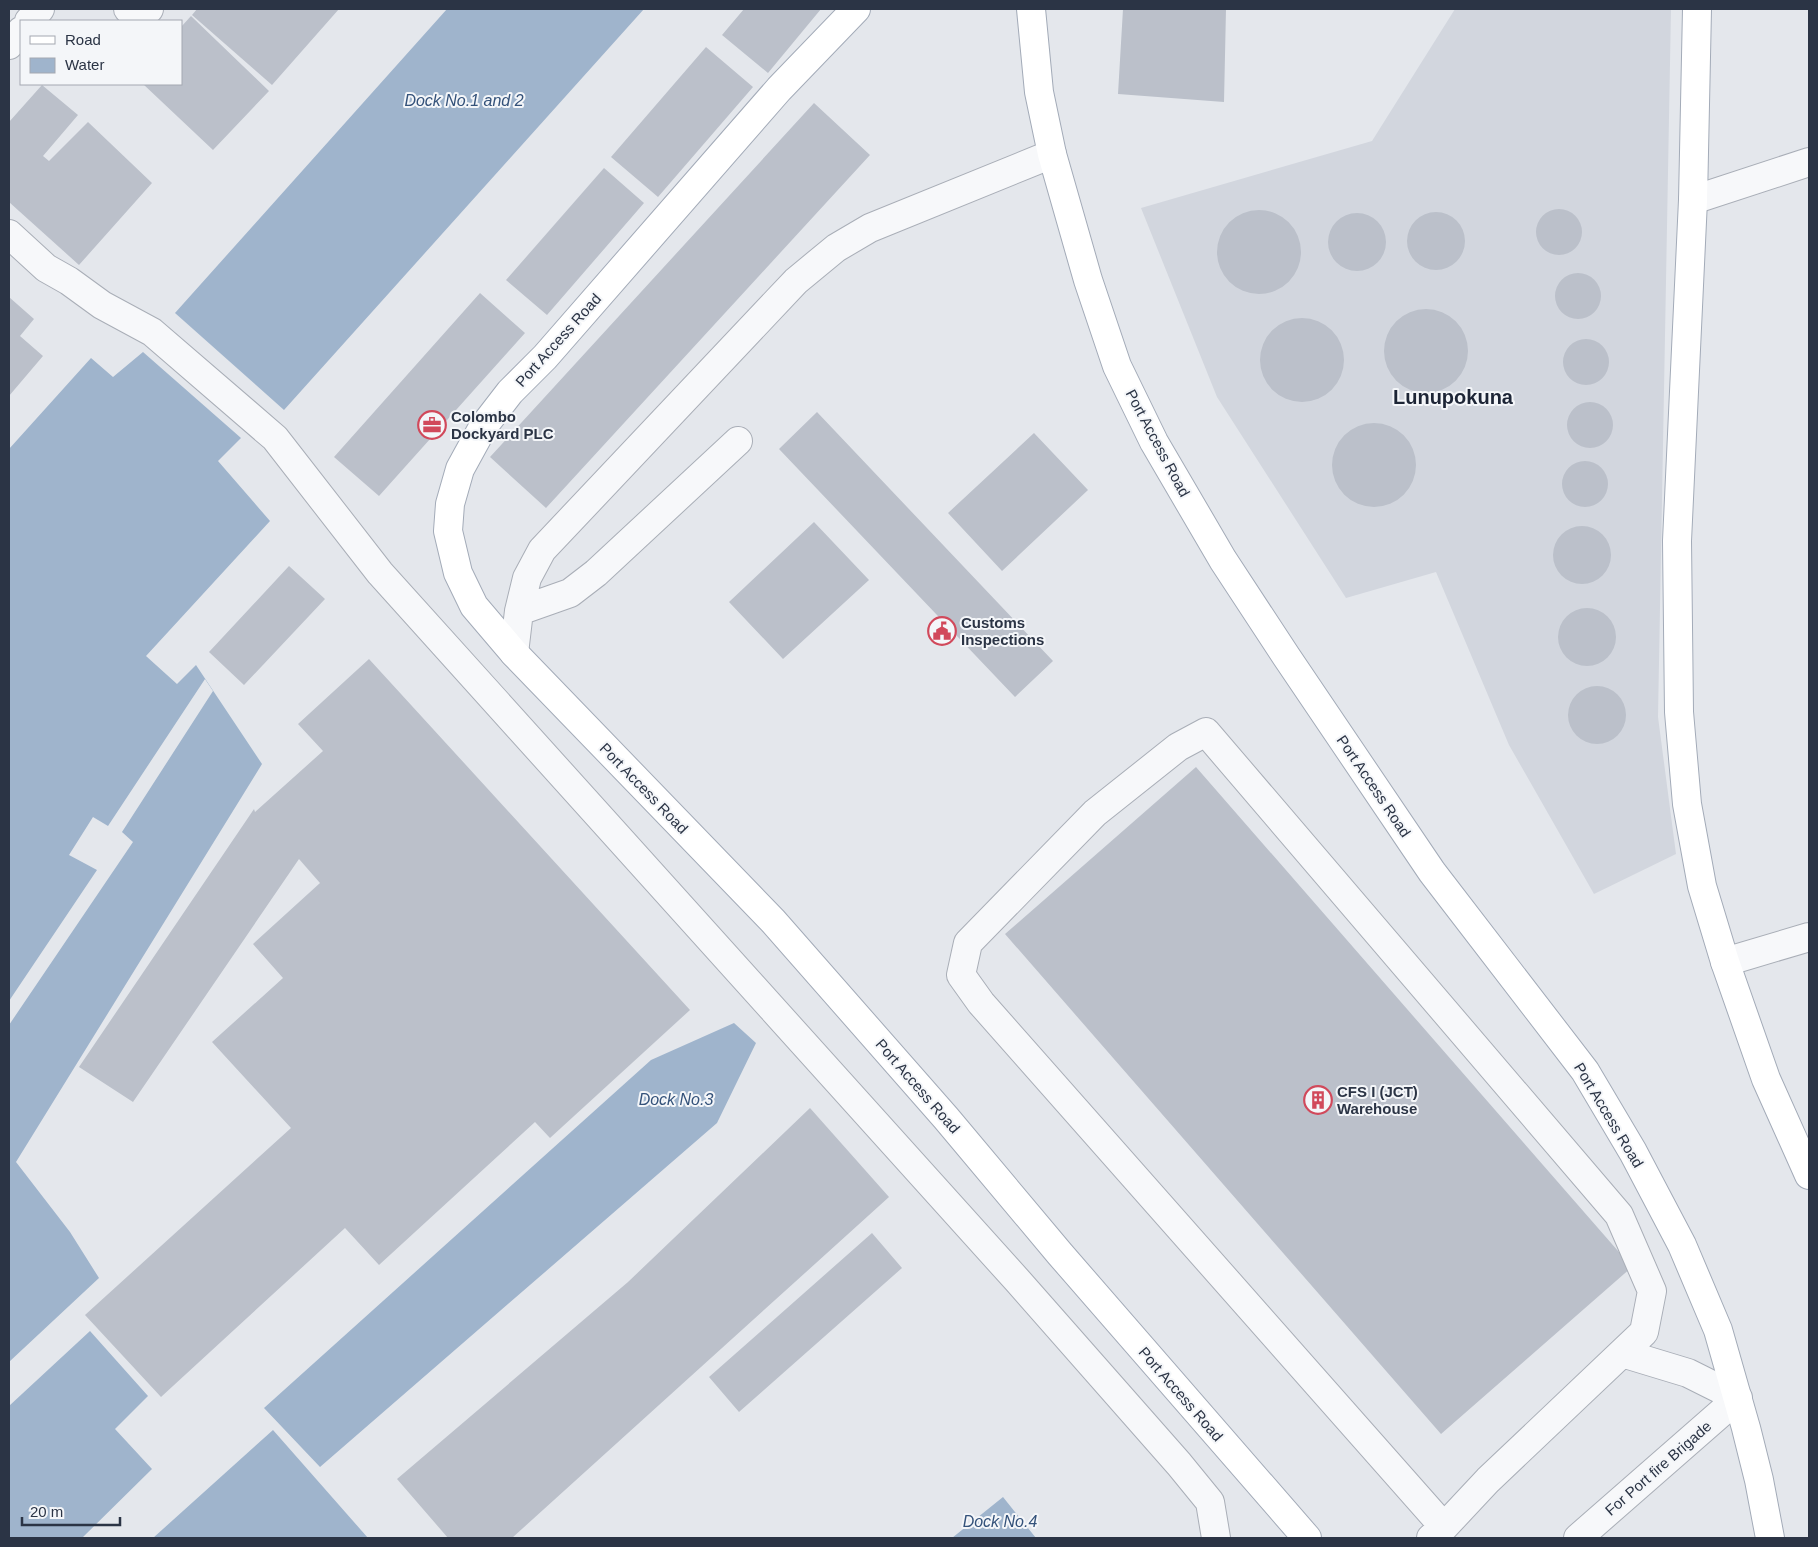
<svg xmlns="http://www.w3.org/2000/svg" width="1818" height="1547" viewBox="0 0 1818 1547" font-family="Helvetica,sans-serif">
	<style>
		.built { fill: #d2d6de }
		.water { fill: #9fb4cc }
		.pier { fill: #e4e7ec }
		.building { fill: #bbc0ca }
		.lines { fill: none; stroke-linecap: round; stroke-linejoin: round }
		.minor-casing { stroke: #a9aeb7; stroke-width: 30 }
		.major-casing { stroke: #a3abb8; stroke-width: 30 }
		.minor { stroke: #f7f8fa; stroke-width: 28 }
		.major { stroke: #fff; stroke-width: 28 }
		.labels { text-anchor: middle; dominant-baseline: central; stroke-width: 4; stroke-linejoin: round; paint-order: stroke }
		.street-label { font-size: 15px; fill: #2b3445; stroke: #f4f6f9 }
		.poi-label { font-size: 15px; font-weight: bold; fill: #2b3445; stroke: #f4f6f9; text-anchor: start }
		.water-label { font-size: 16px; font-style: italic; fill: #34527a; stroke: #f4f6f9 }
		.district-label { font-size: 20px; font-weight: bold; fill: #1d2536; stroke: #f4f6f9 }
	</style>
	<rect width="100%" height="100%" fill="#e4e7ec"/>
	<path class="built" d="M 1455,9 L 1671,9 L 1658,717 L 1676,854 L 1594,894 L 1509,745 L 1436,572 L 1346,598 L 1217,397 L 1141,208 L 1372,141 Z"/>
	<path class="water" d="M 447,9 L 644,9 L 284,410 L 175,313 Z
		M 143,352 L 241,438 L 218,461 L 270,521 L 146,656 L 177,684 L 196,665 L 262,764 L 16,1162 L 70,1232 L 99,1278 L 9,1362 L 9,449 L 91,358 L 113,377 Z
		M 734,1023 L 756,1043 L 717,1123 L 320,1467 L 264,1408 L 651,1060 Z
		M 90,1331 L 148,1396 L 115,1429 L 152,1469 L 82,1538 L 9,1538 L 9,1406 Z
		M 273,1430 L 368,1538 L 153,1538 Z
		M 1003,1497 L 1036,1538 L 952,1538 Z"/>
	<path class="pier" d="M 205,679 L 213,691 L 122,832 L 133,842 L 9,1025 L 9,1001 L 97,870 L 69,855 L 93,817 L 108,826 Z"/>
	<path class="building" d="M 197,9 L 339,9 L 272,85 L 192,15 Z
		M 744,9 L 821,9 L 768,73 L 722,35 Z
		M 1123,9 L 1226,9 L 1224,102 L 1118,94 Z
		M 191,16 L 269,91 L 213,150 L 143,84 L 181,84 L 181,27 Z
		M 706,47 L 753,87 L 658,197 L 611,157 Z
		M 42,85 L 78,115 L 43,156 L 49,161 L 88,122 L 152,183 L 79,265 L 9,202 L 9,122 Z
		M 814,103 L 870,155 L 546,508 L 490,457 Z
		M 604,168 L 644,203 L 547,315 L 506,280 Z
		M1536 232a23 23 0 1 1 46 0a23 23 0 1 1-46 0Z
		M1217 252a42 42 0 1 1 84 0a42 42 0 1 1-84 0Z
		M1407 241a29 29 0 1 1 58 0a29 29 0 1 1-58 0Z
		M1328 242a29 29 0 1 1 58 0a29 29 0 1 1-58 0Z
		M1555 296a23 23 0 1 1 46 0a23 23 0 1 1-46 0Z
		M 480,293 L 525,333 L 379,496 L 334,457 Z
		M 9,297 L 34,319 L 20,336 L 43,356 L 9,396 Z
		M1384 351a42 42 0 1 1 84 0a42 42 0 1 1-84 0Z
		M1260 360a42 42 0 1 1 84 0a42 42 0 1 1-84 0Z
		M1563 362a23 23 0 1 1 46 0a23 23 0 1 1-46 0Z
		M1567 425a23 23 0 1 1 46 0a23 23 0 1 1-46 0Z
		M 817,412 L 1053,661 L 1015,697 L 779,449 Z
		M1332 465a42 42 0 1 1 84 0a42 42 0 1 1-84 0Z
		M 1034,433 L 1088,490 L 1002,571 L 948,513 Z
		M1562 484a23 23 0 1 1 46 0a23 23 0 1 1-46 0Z
		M 814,522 L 869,580 L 783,659 L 729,602 Z
		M1553 555a29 29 0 1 1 58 0a29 29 0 1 1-58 0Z
		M 289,566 L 325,599 L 244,685 L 209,652 Z
		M1558 637a29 29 0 1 1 58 0a29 29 0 1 1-58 0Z
		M 369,659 L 690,1010 L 550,1138 L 535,1122 L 379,1265 L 345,1228 L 161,1397 L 85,1315 L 291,1128 L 212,1042 L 283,978 L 253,944 L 320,883 L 299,859 L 133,1102 L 79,1067 L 254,809 L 255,812 L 323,751 L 298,724 Z
		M1568 715a29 29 0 1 1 58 0a29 29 0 1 1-58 0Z
		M 1196,767 L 1632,1267 L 1441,1434 L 1005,934 Z
		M 810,1108 L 889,1197 L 512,1538 L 448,1538 L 397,1479 L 628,1282 Z
		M 872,1233 L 902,1268 L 739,1412 L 709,1377 Z"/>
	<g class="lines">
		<defs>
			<path id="minor" d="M 128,9 L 144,11 L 149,9
				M 29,21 L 40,9
				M 9,45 L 21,31
				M 1693,200 L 1809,162
				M 9,234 L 46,268 L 69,281 L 102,305 L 152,332 L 275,438 L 380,573 L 1017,1280 L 1179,1464 L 1210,1502 L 1216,1538
				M 519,611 L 570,593 L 596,573 L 738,441
				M 514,653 L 519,611 L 527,578 L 542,550 L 796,281 L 836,248 L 870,228 L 1052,154
				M 1725,962 L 1809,937
				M 1431,1538 L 1444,1527 L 1488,1480 L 1644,1332 L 1652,1291 L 1619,1215 L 1206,732 L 1178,747 L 1095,813 L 968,943 L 961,975 L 981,1003 L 1444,1527
				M 1578,1538 L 1738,1398 L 1688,1373 L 1622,1353"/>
			<path id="major" d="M 856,9 L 779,89 L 545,357 L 510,392 L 483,427 L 460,469 L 450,504 L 448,531 L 458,573 L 474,606 L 514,653 L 773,921 L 946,1118 L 1060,1254 L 1307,1538
				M 1031,9 L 1039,92 L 1052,154 L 1088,280 L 1117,366 L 1154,442 L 1223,560 L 1286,656 L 1432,872 L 1585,1071 L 1633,1152 L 1682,1245 L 1718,1330 L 1746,1428 L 1759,1480 L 1770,1538
				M 1697,9 L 1693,200 L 1677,541 L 1679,712 L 1687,804 L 1702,886 L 1725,962 L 1766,1079 L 1809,1175"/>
		</defs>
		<use href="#minor" class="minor-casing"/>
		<use href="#major" class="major-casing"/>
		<use href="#minor" class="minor"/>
		<use href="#major" class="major"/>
	</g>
	<defs>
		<symbol id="office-ring" viewBox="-11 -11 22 22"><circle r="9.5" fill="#f4f6f9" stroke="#d1495b" stroke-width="1.5"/><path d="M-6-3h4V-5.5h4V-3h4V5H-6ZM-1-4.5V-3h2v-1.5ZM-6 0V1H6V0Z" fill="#d1495b"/></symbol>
		<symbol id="civic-ring" viewBox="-11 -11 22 22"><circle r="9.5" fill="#f4f6f9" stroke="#d1495b" stroke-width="1.5"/><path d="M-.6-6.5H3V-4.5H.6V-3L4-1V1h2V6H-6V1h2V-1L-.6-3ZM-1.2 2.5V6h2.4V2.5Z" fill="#d1495b"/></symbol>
		<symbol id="building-ring" viewBox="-11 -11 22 22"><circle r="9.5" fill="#f4f6f9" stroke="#d1495b" stroke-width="1.5"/><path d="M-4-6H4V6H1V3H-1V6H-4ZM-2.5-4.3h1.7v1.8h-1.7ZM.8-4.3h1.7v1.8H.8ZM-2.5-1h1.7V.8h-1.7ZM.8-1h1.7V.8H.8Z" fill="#d1495b"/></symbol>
	</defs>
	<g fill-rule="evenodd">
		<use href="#office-ring" x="416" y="409" width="32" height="32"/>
		<use href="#civic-ring" x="926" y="615" width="32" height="32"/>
		<use href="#building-ring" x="1302" y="1084" width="32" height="32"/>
	</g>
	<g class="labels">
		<g class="street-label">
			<text transform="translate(558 340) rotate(-48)">Port Access Road</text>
			<text transform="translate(1158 443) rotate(62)">Port Access Road</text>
			<text transform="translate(1374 786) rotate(56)">Port Access Road</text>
			<text transform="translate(644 788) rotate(46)">Port Access Road</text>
			<text transform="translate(918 1086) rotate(49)">Port Access Road</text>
			<text transform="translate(1609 1115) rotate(59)">Port Access Road</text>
			<text transform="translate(1181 1394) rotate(49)">Port Access Road</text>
			<text transform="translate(1658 1468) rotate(-41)">For Port fire Brigade</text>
		</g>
		<g class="poi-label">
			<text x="451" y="416">Colombo<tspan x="451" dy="17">Dockyard PLC</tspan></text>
			<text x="961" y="622">Customs<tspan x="961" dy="17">Inspections</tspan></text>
			<text x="1337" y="1091">CFS I (JCT)<tspan x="1337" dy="17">Warehouse</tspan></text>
		</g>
		<g class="water-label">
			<text x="464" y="100">Dock No.1 and 2</text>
			<text x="676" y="1099">Dock No.3</text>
			<text x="1000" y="1521">Dock No.4</text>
		</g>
		<g class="district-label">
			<text x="1453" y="397">Lunupokuna</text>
		</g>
	</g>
	<rect width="1818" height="1547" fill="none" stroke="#2b3445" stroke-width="20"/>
	<rect x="20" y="20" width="162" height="65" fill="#f4f6f9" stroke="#a4a8b1"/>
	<rect x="30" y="36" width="25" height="8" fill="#ffffff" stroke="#a4a8b1"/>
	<text x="65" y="45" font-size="15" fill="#2b3445">Road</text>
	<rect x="30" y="58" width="25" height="15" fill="#9fb4cc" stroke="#a4a8b1"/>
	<text x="65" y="70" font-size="15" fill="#2b3445">Water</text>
	<path d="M22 1517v8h98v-8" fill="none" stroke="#2b3445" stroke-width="2.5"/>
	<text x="30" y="1517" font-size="15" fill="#2b3445" stroke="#f4f6f9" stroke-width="4" paint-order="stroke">20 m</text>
</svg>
